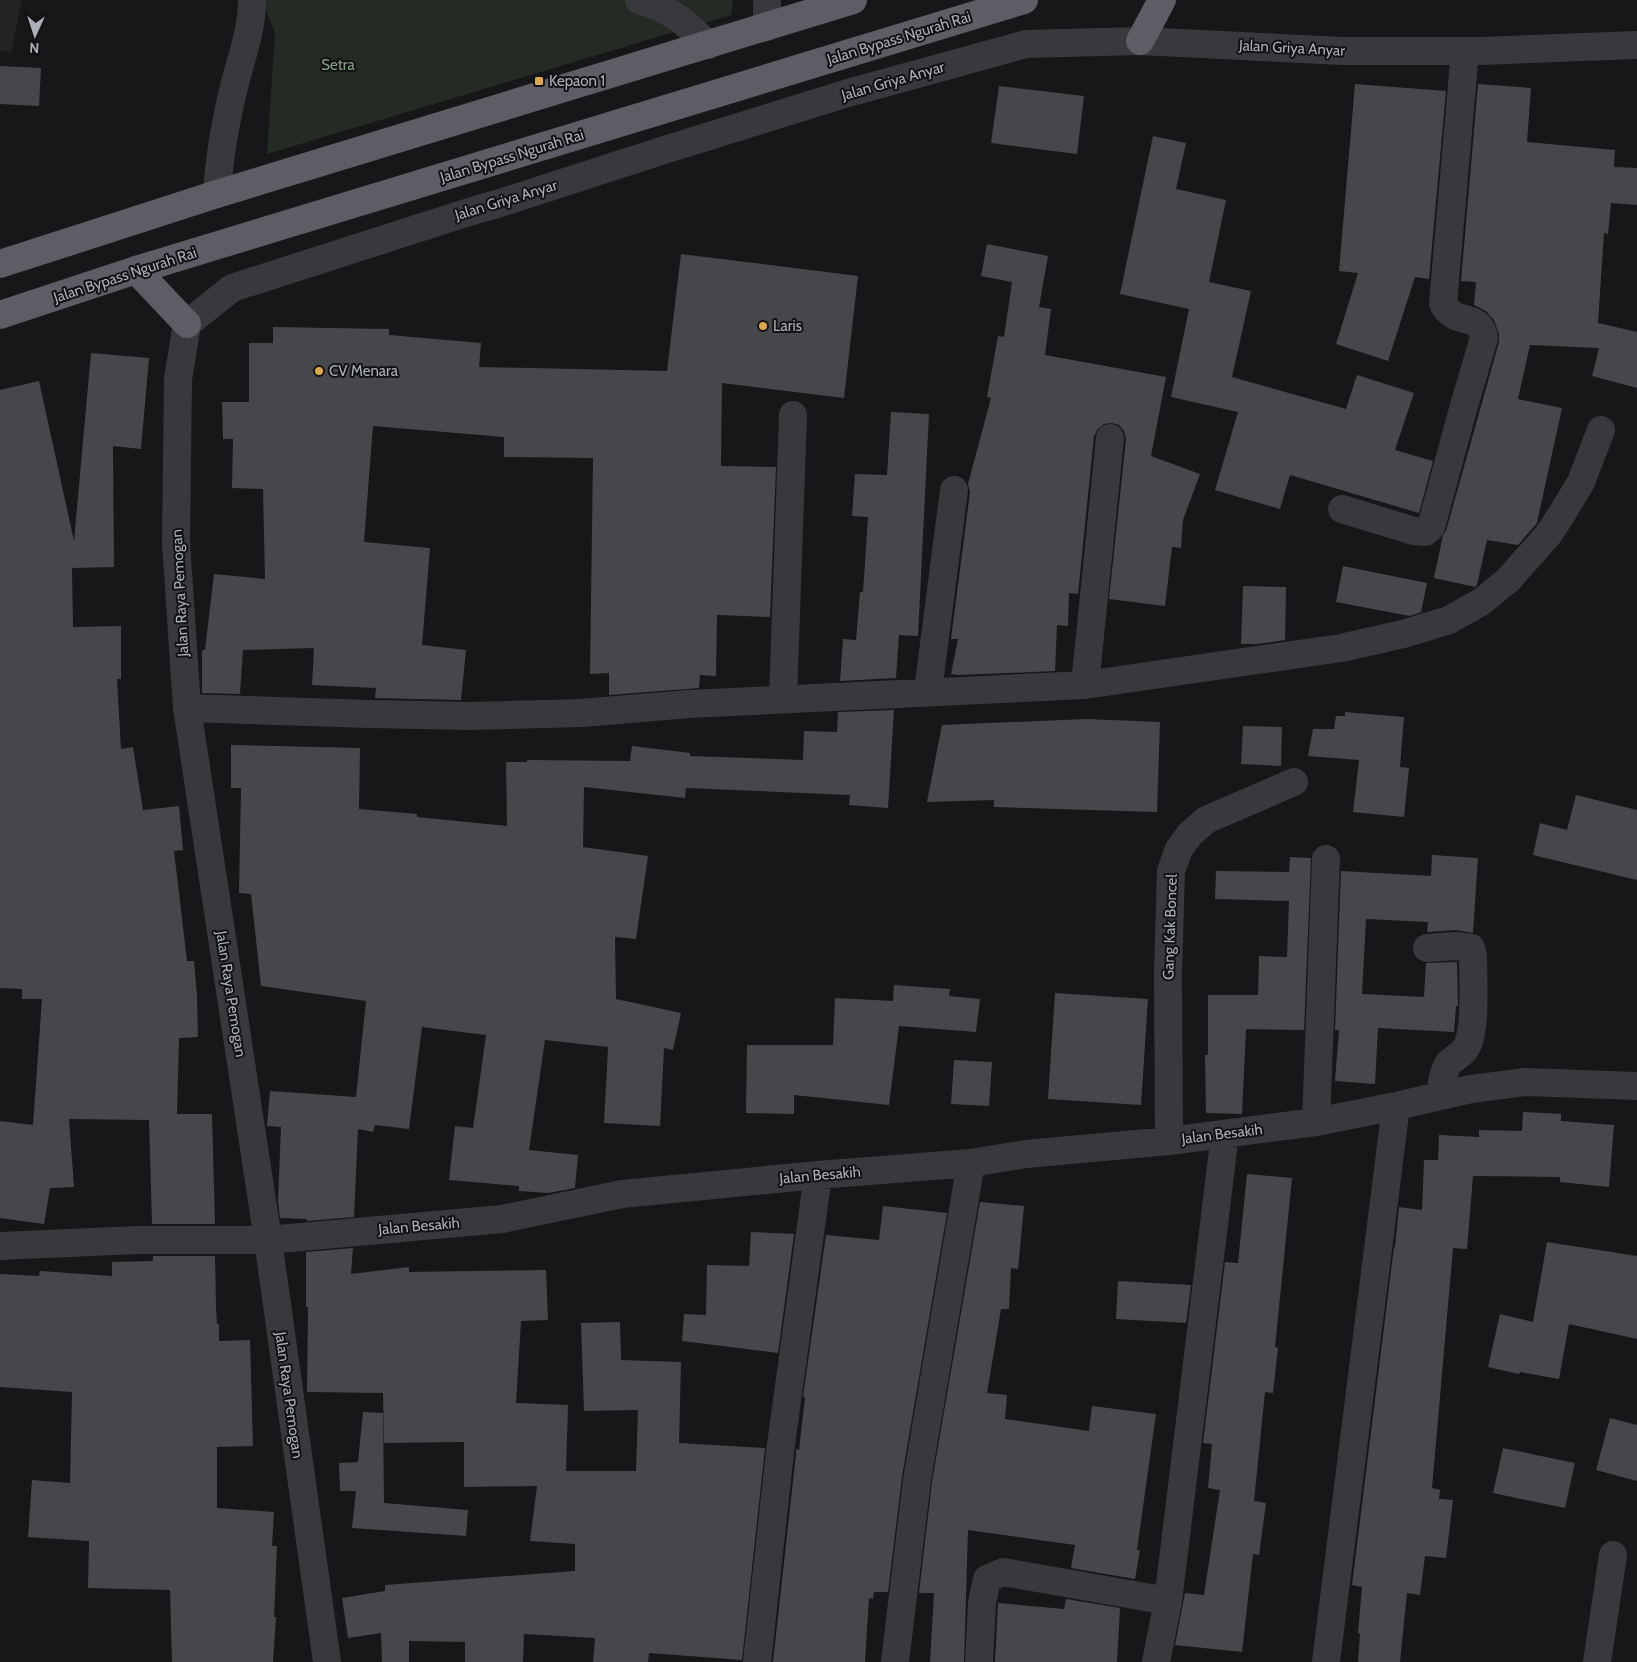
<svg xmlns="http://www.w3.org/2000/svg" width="1637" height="1662" viewBox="0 0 1637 1662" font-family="Cabin,sans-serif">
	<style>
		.built { fill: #232326 }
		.green { fill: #242a24 }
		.building { fill: #46474b }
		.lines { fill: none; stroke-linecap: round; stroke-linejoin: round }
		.minor { stroke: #39393d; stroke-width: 28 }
		.tertiary { stroke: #39393d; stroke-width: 28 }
		.trunk { stroke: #5d5e65; stroke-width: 28 }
		.poi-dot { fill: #dcaa4b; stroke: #121214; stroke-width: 2 }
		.labels { text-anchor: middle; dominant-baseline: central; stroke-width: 4; stroke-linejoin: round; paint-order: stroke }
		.street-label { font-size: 15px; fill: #abafb7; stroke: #121214 }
		.park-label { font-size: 15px; fill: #84a086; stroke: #121214 }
		.poi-label { font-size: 15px; fill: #abafb7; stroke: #121214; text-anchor: start }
	</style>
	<rect width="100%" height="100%" fill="#171719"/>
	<path class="built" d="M 0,0 L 22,0 L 11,52 L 0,50 Z"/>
	<path class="green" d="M 262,0 L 733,0 L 731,15 L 267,154 L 275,33 Z"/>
	<path class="building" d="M 0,66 L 41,68 L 39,106 L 0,104 Z
		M 1355,84 L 1446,91 L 1429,279 L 1415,277 L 1388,361 L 1336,344 L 1358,273 L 1339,271 Z
		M 1478,84 L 1531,88 L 1527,142 L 1615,150 L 1614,167 L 1637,168 L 1637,205 L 1611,203 L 1608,234 L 1604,233 L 1598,323 L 1637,332 L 1637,388 L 1592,376 L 1599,348 L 1530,345 L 1518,399 L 1562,408 L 1537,523 L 1518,545 L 1487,540 L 1477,585 L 1475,587 L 1434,578 L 1443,535 L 1446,531 L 1499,342 L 1499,334 L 1494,320 L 1486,311 L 1474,305 L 1476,282 L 1461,281 Z
		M 999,86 L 1084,96 L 1077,154 L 991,143 Z
		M 1153,136 L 1186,143 L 1176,189 L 1226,200 L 1209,282 L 1251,291 L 1232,377 L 1346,409 L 1357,375 L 1414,393 L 1395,450 L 1433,461 L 1419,513 L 1290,475 L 1280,509 L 1215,490 L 1238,412 L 1171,397 L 1189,309 L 1120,294 Z
		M 987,244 L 1048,256 L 1039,307 L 1051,309 L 1045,355 L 1166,377 L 1151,456 L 1200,474 L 1183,520 L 1181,548 L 1172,547 L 1165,606 L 1109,599 L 1126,439 L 1124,431 L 1119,425 L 1112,423 L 1104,424 L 1098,429 L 1094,436 L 1078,594 L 1069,593 L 1068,626 L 1057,625 L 1055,671 L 959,675 L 951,674 L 958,639 L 951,639 L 970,492 L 968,484 L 991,398 L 987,397 L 998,336 L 1004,337 L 1012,282 L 981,276 Z
		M 681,254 L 858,276 L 844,398 L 722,383 L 721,466 L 776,467 L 770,617 L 717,615 L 716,676 L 700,675 L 699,688 L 609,695 L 609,673 L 590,674 L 593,458 L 504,457 L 504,437 L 373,426 L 364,542 L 430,548 L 422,645 L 466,650 L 461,700 L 375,698 L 376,688 L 312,685 L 314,648 L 243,650 L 240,694 L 202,693 L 202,650 L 205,650 L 214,574 L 265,579 L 263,489 L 232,488 L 233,439 L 223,439 L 222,402 L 249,402 L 249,343 L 273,343 L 273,327 L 389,329 L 389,335 L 481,343 L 479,367 L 667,371 Z
		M 91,353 L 149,358 L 141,449 L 113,446 L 114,567 L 72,568 L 73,627 L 121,626 L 121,679 L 117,679 L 121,749 L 133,747 L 143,810 L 179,806 L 183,850 L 174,851 L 187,961 L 194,961 L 197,996 L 198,1037 L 179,1038 L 177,1114 L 212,1114 L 215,1224 L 152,1224 L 149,1120 L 69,1119 L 74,1187 L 50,1188 L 44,1224 L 0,1218 L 0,1121 L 33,1125 L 42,999 L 22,999 L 22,989 L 0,988 L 0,390 L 39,381 L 74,541 Z
		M 891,412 L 929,414 L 918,636 L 899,635 L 896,678 L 840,681 L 843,639 L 856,640 L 860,592 L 863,592 L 868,517 L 852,516 L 855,474 L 887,475 Z
		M 1343,566 L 1427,583 L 1421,612 L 1410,616 L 1336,602 Z
		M 1243,586 L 1286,587 L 1285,640 L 1258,644 L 1241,644 Z
		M 894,710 L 888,808 L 849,805 L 850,795 L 686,788 L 685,798 L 584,787 L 583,847 L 648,856 L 636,939 L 615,937 L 616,999 L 681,1013 L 673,1050 L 664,1048 L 660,1126 L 604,1123 L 608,1047 L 545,1040 L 529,1150 L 578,1155 L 575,1188 L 548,1193 L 519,1191 L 519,1186 L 449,1180 L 455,1126 L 473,1128 L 486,1035 L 422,1027 L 409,1129 L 375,1125 L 373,1132 L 358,1129 L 354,1217 L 307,1221 L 307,1219 L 280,1218 L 278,1201 L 281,1127 L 267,1126 L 270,1091 L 356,1097 L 366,1001 L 261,986 L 251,894 L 239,893 L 241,788 L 231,788 L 231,745 L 360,748 L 359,809 L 417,814 L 417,817 L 507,826 L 506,762 L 527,762 L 527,760 L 630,761 L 632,746 L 690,753 L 690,756 L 803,760 L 804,731 L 837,732 L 838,712 Z
		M 1345,712 L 1404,717 L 1400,767 L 1409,768 L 1404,817 L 1353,812 L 1359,760 L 1308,756 L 1313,729 L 1334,729 L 1336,716 L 1345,716 Z
		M 1086,719 L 1160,722 L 1157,812 L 994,807 L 994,800 L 927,802 L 942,725 Z
		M 1243,726 L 1282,727 L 1281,766 L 1241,764 Z
		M 1576,795 L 1637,810 L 1637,880 L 1533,855 L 1540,823 L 1567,830 Z
		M 1432,855 L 1478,858 L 1473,933 L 1455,930 L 1427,932 L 1428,922 L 1366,919 L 1362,994 L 1424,997 L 1426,963 L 1457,962 L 1458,1006 L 1456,1006 L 1454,1032 L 1378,1028 L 1375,1084 L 1335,1081 L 1339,1030 L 1335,1030 L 1341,871 L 1431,876 Z
		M 1290,857 L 1311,858 L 1304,1030 L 1246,1029 L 1242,1114 L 1206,1113 L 1205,1055 L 1208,1055 L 1208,995 L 1258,995 L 1259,956 L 1287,957 L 1289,901 L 1215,899 L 1216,871 L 1289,872 Z
		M 894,985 L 950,989 L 949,996 L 980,999 L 976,1032 L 899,1026 L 889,1105 L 794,1095 L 794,1114 L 746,1113 L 747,1045 L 833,1045 L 835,998 L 893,1001 Z
		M 1055,993 L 1148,999 L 1141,1105 L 1048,1099 Z
		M 954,1060 L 992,1062 L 989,1106 L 951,1104 Z
		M 1523,1112 L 1561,1114 L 1561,1121 L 1614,1125 L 1609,1187 L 1560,1182 L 1560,1177 L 1473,1176 L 1467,1249 L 1453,1248 L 1432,1488 L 1440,1490 L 1439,1499 L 1453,1500 L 1446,1558 L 1425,1556 L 1420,1595 L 1407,1593 L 1400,1662 L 1358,1662 L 1360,1634 L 1358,1633 L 1362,1587 L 1352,1585 L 1394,1247 L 1395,1247 L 1399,1207 L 1422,1210 L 1424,1160 L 1438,1160 L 1439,1135 L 1479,1137 L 1479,1130 L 1522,1131 Z
		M 1247,1174 L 1292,1178 L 1275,1347 L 1278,1348 L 1273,1393 L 1265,1392 L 1254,1501 L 1266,1503 L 1259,1555 L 1253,1554 L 1242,1652 L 1175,1645 L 1185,1593 L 1204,1595 L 1220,1490 L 1208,1488 L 1212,1444 L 1203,1443 L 1225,1262 L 1238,1263 Z
		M 980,1202 L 1024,1206 L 1018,1269 L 1011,1268 L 1009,1309 L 1001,1309 L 987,1393 L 1007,1395 L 1005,1419 L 1089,1431 L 1092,1406 L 1156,1414 L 1137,1550 L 1140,1550 L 1135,1579 L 1071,1568 L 1075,1545 L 968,1530 L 964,1662 L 930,1662 L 934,1593 L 919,1593 L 932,1482 Z
		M 883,1206 L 947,1213 L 902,1477 L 888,1592 L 874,1592 L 873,1599 L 869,1598 L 865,1662 L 773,1662 L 796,1454 L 796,1449 L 799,1450 L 805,1397 L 803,1397 L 826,1235 L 879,1240 Z
		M 751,1232 L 794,1234 L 778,1353 L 682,1341 L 684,1314 L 706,1315 L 707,1265 L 749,1266 Z
		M 1547,1242 L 1637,1256 L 1637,1339 L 1569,1324 L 1559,1379 L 1520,1372 L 1519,1374 L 1488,1367 L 1500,1314 L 1533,1322 Z
		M 353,1248 L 351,1274 L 409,1267 L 409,1272 L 546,1270 L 548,1320 L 521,1321 L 516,1403 L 568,1405 L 566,1471 L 636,1471 L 638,1410 L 584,1411 L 581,1323 L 620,1322 L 621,1360 L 681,1362 L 679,1443 L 765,1448 L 742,1660 L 649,1653 L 648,1662 L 593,1662 L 595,1638 L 524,1634 L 523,1662 L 465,1662 L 465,1642 L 409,1641 L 409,1662 L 382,1662 L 381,1633 L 348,1638 L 342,1598 L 385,1591 L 385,1585 L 575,1571 L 575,1544 L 530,1541 L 537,1486 L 464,1487 L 464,1442 L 384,1443 L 383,1393 L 307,1392 L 308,1307 L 306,1307 L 306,1252 Z
		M 153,1256 L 215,1256 L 216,1307 L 217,1324 L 219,1324 L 219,1341 L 250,1340 L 253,1446 L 217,1447 L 217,1508 L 274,1512 L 272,1546 L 277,1546 L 274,1617 L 276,1617 L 273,1662 L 172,1662 L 170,1590 L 88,1588 L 89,1541 L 28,1537 L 32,1480 L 70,1483 L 72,1392 L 0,1387 L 0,1274 L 39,1276 L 40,1271 L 112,1276 L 112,1262 L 153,1261 Z
		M 1118,1281 L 1191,1285 L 1186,1323 L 1116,1319 Z
		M 363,1412 L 383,1413 L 384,1503 L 468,1510 L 466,1536 L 352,1528 L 356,1491 L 340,1491 L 339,1463 L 358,1462 Z
		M 1610,1418 L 1637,1425 L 1637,1481 L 1596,1470 Z
		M 1503,1448 L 1575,1463 L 1565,1508 L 1493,1493 Z
		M 1066,1599 L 1120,1608 L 1117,1662 L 995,1662 L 998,1603 L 1064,1609 Z"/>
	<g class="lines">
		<path class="minor" d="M 639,0 C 669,8 688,24 708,45
			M 767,0 L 767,27
			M 217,194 C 219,157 226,119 235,83 C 242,55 252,30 252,0
			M 1342,509 L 1414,531 L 1425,532 L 1431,527 L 1465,402 L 1484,338 C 1480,310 1454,328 1443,303 L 1465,51
			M 1085,685 L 1110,438
			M 928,691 L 954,490
			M 783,699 L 793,415
			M 187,708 L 370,714 L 470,716 L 581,713 L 689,704 L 1085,685 L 1341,648 L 1403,634 L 1449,620 L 1481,602 L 1508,580 L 1548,535 L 1563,512 L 1581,482 L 1601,430
			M 1427,948 L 1456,946 L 1471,948 L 1473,955 C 1473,979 1476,1023 1468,1044 C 1464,1054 1456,1056 1449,1063 C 1442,1072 1442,1086 1440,1096
			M 1316,1122 L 1326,859
			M 1169,1141 L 1168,973 L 1171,871 L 1179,849 L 1190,834 L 1206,820 L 1294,782
			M 0,1246 L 138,1240 L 268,1240 L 502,1219 L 622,1194 L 818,1175 L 971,1163 L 1026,1154 L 1169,1141 L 1316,1122 L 1396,1106 L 1471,1089 L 1526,1082 L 1637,1086
			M 757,1662 L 780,1452 L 818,1175
			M 895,1662 L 917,1480 L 971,1163
			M 979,1662 L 982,1603 L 987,1579 L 1003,1572 L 1168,1601
			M 1156,1662 L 1168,1601 L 1225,1134
			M 1326,1662 L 1396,1106
			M 1597,1662 L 1613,1555"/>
		<path class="tertiary" d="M 327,1662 L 268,1240 L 187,708 L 176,542 L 178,379 L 187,324 L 232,288 L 472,211 L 497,204 L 661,151 L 848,93 L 1026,44 L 1140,41 L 1343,51 L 1480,51 L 1637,45"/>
		<path class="trunk" d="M 1140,41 L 1162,0
			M 0,264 L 217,194 L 853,0
			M 136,270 L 187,324
			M 0,315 L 136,270 L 1024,0"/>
	</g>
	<g class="poi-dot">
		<rect x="534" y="76" width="10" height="10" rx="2.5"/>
		<circle cx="763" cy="326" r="5"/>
		<circle cx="319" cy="371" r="5"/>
	</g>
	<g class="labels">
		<g class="street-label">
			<text transform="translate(899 38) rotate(-17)">Jalan Bypass Ngurah Rai</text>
			<text transform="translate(1292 48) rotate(3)">Jalan Griya Anyar</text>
			<text transform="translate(893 81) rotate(-16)">Jalan Griya Anyar</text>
			<text transform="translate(512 156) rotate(-17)">Jalan Bypass Ngurah Rai</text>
			<text transform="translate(506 200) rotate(-17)">Jalan Griya Anyar</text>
			<text transform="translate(125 275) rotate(-18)">Jalan Bypass Ngurah Rai</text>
			<text transform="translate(180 593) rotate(-93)">Jalan Raya Pemogan</text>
			<text transform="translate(1170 927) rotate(-88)">Gang Kak Boncel</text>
			<text transform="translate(231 994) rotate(81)">Jalan Raya Pemogan</text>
			<text transform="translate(1222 1134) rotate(-7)">Jalan Besakih</text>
			<text transform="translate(820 1175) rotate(-5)">Jalan Besakih</text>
			<text transform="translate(419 1226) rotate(-5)">Jalan Besakih</text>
			<text transform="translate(289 1395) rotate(82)">Jalan Raya Pemogan</text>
		</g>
		<g class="park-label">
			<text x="338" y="65">Setra</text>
		</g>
		<g class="poi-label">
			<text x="549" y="81">Kepaon 1</text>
			<text x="773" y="326">Laris</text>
			<text x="329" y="371">CV Menara</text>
		</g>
	</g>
	<g transform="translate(35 35) rotate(183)" stroke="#121214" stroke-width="4" paint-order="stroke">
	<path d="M0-4L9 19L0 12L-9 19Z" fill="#abafb7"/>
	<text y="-8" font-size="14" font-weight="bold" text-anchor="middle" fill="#abafb7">N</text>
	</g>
</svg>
